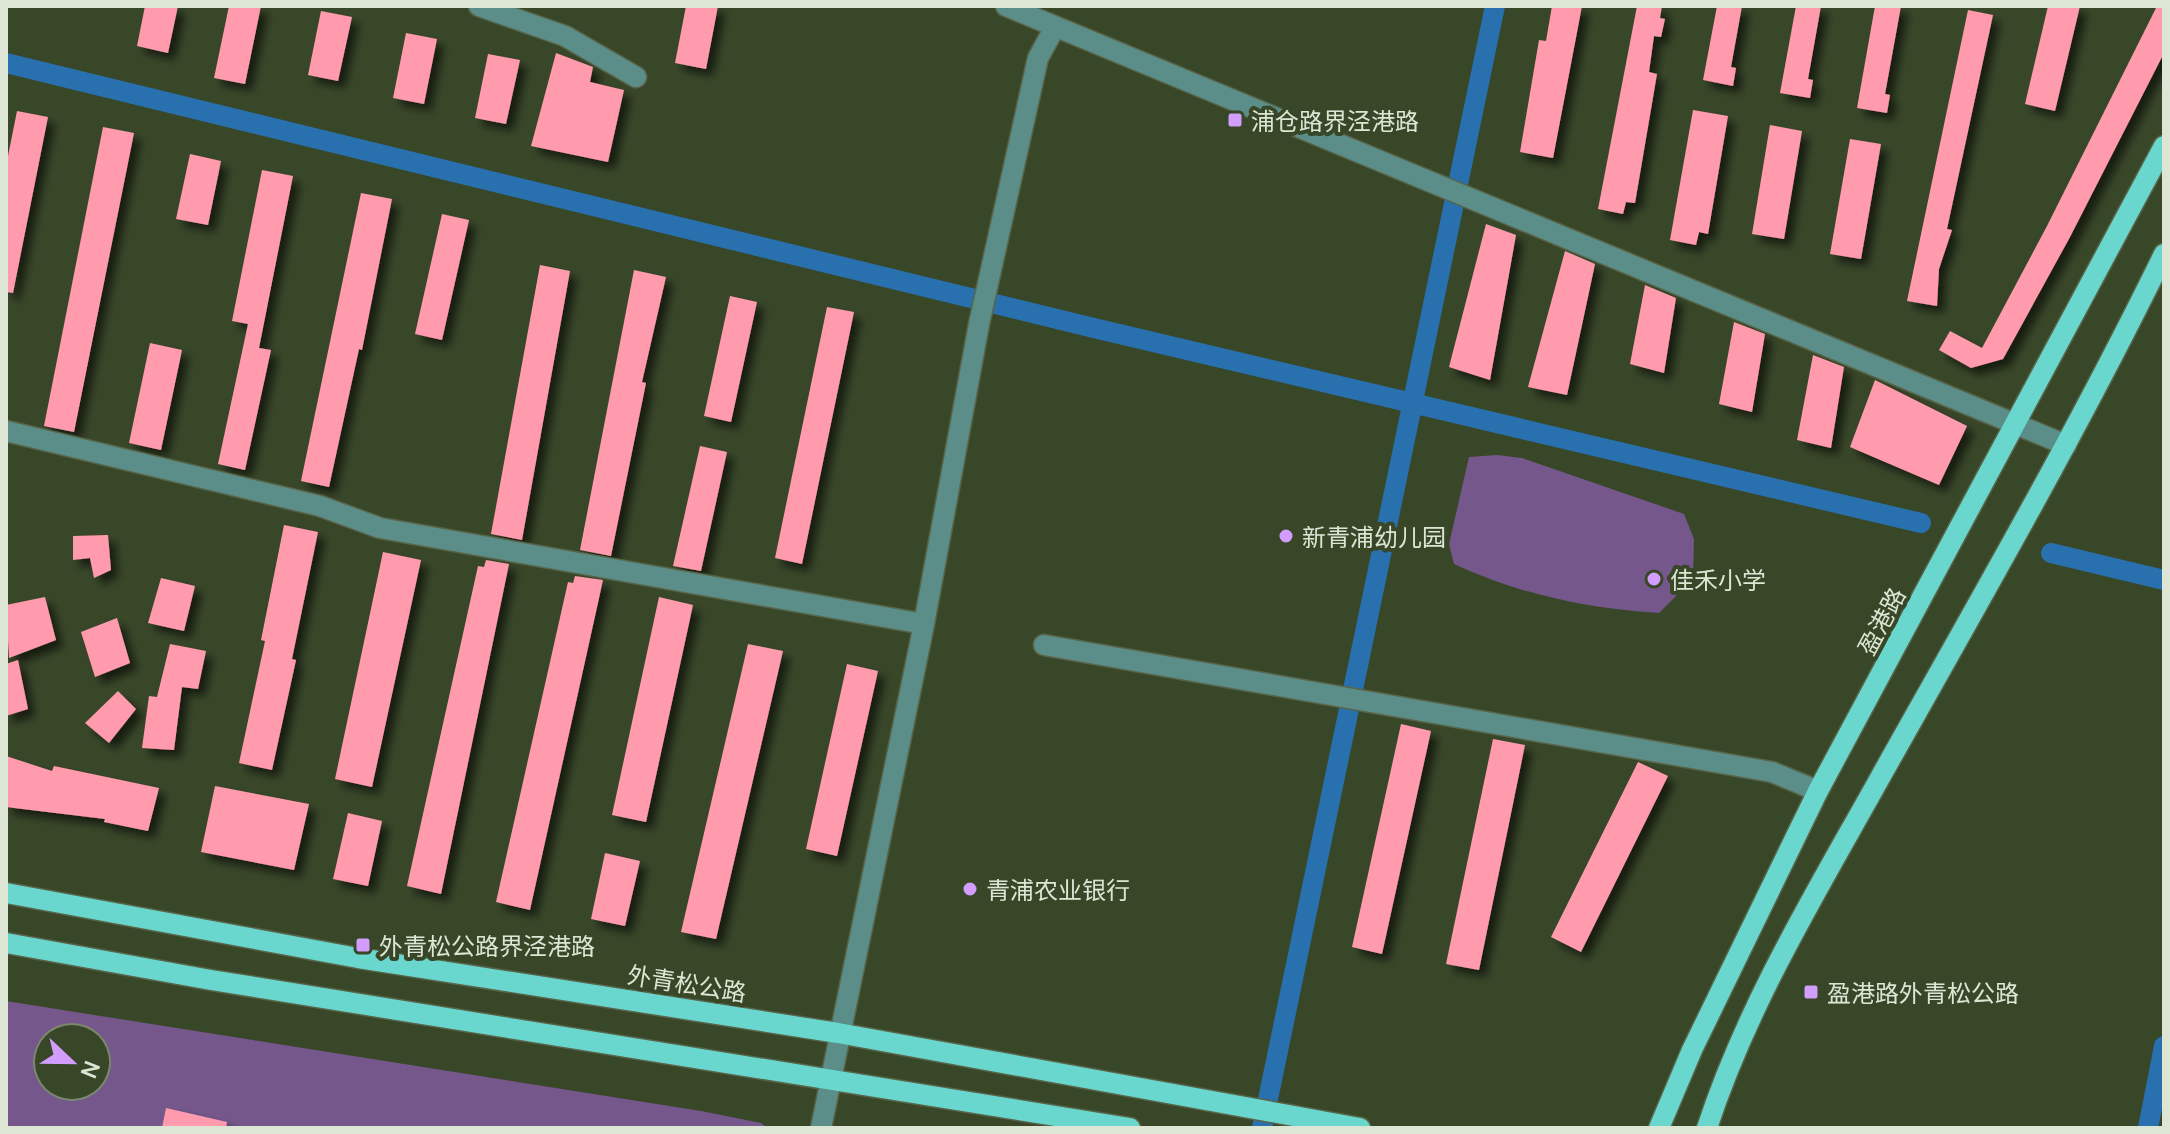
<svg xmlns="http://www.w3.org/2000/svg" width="2170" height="1134" viewBox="0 0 2170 1134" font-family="Manrope,'Noto Sans SC',sans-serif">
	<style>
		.green { fill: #75578c; fill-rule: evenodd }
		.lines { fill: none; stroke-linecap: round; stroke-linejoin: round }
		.canal { stroke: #2970ae; stroke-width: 20 }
		.building { fill: #ff9bad; filter: url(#shadow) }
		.minor-casing { stroke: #576448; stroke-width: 23 }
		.major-casing { stroke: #576448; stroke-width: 23 }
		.minor { stroke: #5b8d89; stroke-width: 20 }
		.major { stroke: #69d7ce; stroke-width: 20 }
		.poi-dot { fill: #d29dfd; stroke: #394729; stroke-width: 3 }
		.labels { text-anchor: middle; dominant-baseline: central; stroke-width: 8; stroke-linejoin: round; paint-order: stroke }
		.poi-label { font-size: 24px; fill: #dde6d4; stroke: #394729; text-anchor: start }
		.street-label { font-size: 24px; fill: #dde6d4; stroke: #394729 }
	</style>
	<defs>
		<filter id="shadow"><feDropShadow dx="7" dy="7" stdDeviation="4" flood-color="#0009"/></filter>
	</defs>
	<rect width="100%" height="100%" fill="#394729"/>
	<path class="green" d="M 1497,455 L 1522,458 L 1684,514 L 1694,539 L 1693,579 L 1659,613 C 1589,609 1518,594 1454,564 L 1449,544 L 1469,457 Z
		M 6,1001 L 701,1111 L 761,1123 L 767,1128 L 6,1128 ZM 48,1038 L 96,1038 L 96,1086 L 48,1086 Z"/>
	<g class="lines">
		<path class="canal" d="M 6,63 L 1098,329 L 1921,523
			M 2051,553 L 2164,580
			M 1262,1128 L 1495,6
			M 2148,1128 L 2164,1046"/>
	</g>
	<path class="building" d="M 145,6 L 178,6 L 168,53 L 137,46 Z
		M 229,6 L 261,6 L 245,84 L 214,78 Z
		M 686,6 L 718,6 L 706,69 L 675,63 Z
		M 1552,6 L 1582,6 L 1553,158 L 1520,152 L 1539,40 L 1546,41 Z
		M 1637,6 L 1662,6 L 1660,18 L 1665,19 L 1661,37 L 1654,36 L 1649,72 L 1657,74 L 1635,203 L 1626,202 L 1623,214 L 1598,209 Z
		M 1717,6 L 1742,6 L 1731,67 L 1736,68 L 1733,86 L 1703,80 Z
		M 1796,6 L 1821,6 L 1808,79 L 1813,80 L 1810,98 L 1780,93 Z
		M 1875,6 L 1901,6 L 1885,94 L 1890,95 L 1887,113 L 1857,108 Z
		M 2048,6 L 2080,6 L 2055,111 L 2025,104 Z
		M 2157,6 L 2164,6 L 2164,53 L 2070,237 L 2003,359 L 1971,368 L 1939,350 L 1950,331 L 1982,348 L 2047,226 Z
		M 1968,10 L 1993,15 L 1947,229 L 1952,230 L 1939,269 L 1937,306 L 1907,301 Z
		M 321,11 L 352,17 L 338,81 L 308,75 Z
		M 406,33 L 437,39 L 424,104 L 393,98 Z
		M 556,53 L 593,67 L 590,82 L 624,90 L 608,162 L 531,146 Z
		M 488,54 L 520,60 L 506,124 L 475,118 Z
		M 1693,110 L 1728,116 L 1708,234 L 1699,232 L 1696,245 L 1670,240 Z
		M 17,111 L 48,117 L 13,293 L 6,292 L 6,166 Z
		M 1770,125 L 1802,131 L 1784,239 L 1752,234 Z
		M 103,127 L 134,133 L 74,432 L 44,426 Z
		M 1850,139 L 1881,144 L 1861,259 L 1830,254 Z
		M 190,154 L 221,161 L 208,225 L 176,219 Z
		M 262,170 L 293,176 L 259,348 L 271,350 L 245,470 L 218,464 L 248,324 L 232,321 Z
		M 361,193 L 392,199 L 362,350 L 359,349 L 329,487 L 301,481 Z
		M 442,214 L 469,220 L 442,340 L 415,334 Z
		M 1486,224 L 1516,235 L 1490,380 L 1449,367 Z
		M 1565,251 L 1595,264 L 1567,395 L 1528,387 Z
		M 540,265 L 570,271 L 522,540 L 491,534 Z
		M 634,270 L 666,277 L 642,382 L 646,383 L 611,556 L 580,550 Z
		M 1645,285 L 1676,298 L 1664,373 L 1630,364 Z
		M 730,296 L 757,302 L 731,422 L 704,416 Z
		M 827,307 L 854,312 L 802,564 L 775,558 Z
		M 1734,322 L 1765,334 L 1752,412 L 1719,404 Z
		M 150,343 L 182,350 L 161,450 L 129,443 Z
		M 1813,355 L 1844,367 L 1831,448 L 1797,440 Z
		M 1875,380 L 1967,426 L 1939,485 L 1850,447 Z
		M 700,446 L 727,452 L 701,571 L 673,566 Z
		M 284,525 L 318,532 L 292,659 L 296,660 L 272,770 L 239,763 L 265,641 L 261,640 Z
		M 108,535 L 111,570 L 94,578 L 90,558 L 73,560 L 73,536 Z
		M 383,552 L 421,560 L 372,787 L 335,779 Z
		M 486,560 L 509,564 L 441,894 L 407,886 L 478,566 L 484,567 Z
		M 575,576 L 603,580 L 530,910 L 496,902 L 568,582 L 573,583 Z
		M 161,578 L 195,586 L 184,631 L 148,623 Z
		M 45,597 L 56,640 L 9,658 L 6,605 Z
		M 659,597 L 693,605 L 646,822 L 612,815 Z
		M 117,618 L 130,663 L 95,677 L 81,632 Z
		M 170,644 L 206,651 L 198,689 L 182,687 L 174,750 L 142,748 L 149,696 L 157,697 Z
		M 748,644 L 783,651 L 716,939 L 681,932 Z
		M 18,660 L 28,709 L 6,716 L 6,664 Z
		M 847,664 L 878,671 L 837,856 L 806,849 Z
		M 118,691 L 136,709 L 109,743 L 85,723 Z
		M 1401,724 L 1431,731 L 1382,954 L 1352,947 Z
		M 1493,739 L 1525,745 L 1479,970 L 1446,964 Z
		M 6,756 L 52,771 L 54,766 L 159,788 L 148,831 L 104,822 L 105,819 L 6,807 Z
		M 1638,762 L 1668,776 L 1581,952 L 1551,937 Z
		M 215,786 L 309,804 L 294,870 L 201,852 Z
		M 348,813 L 382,821 L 368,886 L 333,879 Z
		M 605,853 L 640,861 L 625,926 L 591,919 Z
		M 166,1108 L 227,1122 L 226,1128 L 162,1128 Z"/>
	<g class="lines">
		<defs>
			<path id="minor" d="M 479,6 L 565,36 L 636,77
				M 1006,6 L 2066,445
				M 6,431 L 320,506 L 380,528 L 924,624
				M 1044,645 L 1772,772 L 1818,791
				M 821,1128 L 924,624 L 979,324 L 1038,58 L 1055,27"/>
			<path id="major" d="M 6,893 L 358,958 L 838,1033 L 1360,1128
				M 6,943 L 211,980 L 1130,1128
				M 1659,1128 L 1692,1050 L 1818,791 L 2164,146
				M 1707,1128 C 1748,1003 1817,891 1881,776 C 1978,603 2077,432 2164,254"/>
		</defs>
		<use href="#minor" class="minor-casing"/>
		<use href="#major" class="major-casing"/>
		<use href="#minor" class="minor"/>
		<use href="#major" class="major"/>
	</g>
	<g class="poi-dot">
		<rect x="1227" y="112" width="16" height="16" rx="4"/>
		<circle cx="1286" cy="536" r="8"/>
		<circle cx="1654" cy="579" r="8"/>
		<circle cx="970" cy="889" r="8"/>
		<rect x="355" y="937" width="16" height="16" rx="4"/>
		<rect x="1803" y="984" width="16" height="16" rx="4"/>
	</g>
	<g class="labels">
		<g class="poi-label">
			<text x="1251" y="120">浦仓路界泾港路</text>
			<text x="1302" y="536">新青浦幼儿园</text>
			<text x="1670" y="579">佳禾小学</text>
			<text x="986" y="889">青浦农业银行</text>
			<text x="379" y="945">外青松公路界泾港路</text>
			<text x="1827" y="992">盈港路外青松公路</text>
		</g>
		<g class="street-label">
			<text transform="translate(1881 621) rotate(-62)">盈港路</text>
			<text transform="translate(687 983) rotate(9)">外青松公路</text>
		</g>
	</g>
	<rect width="2170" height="1134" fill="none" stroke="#dde6d4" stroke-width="16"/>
	<g transform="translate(72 1062) rotate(112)"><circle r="38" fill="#394729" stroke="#7b876d" stroke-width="2"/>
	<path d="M0-6L14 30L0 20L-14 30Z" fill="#d29dfd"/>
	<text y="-12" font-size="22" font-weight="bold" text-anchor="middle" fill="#dde6d4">N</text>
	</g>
</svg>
